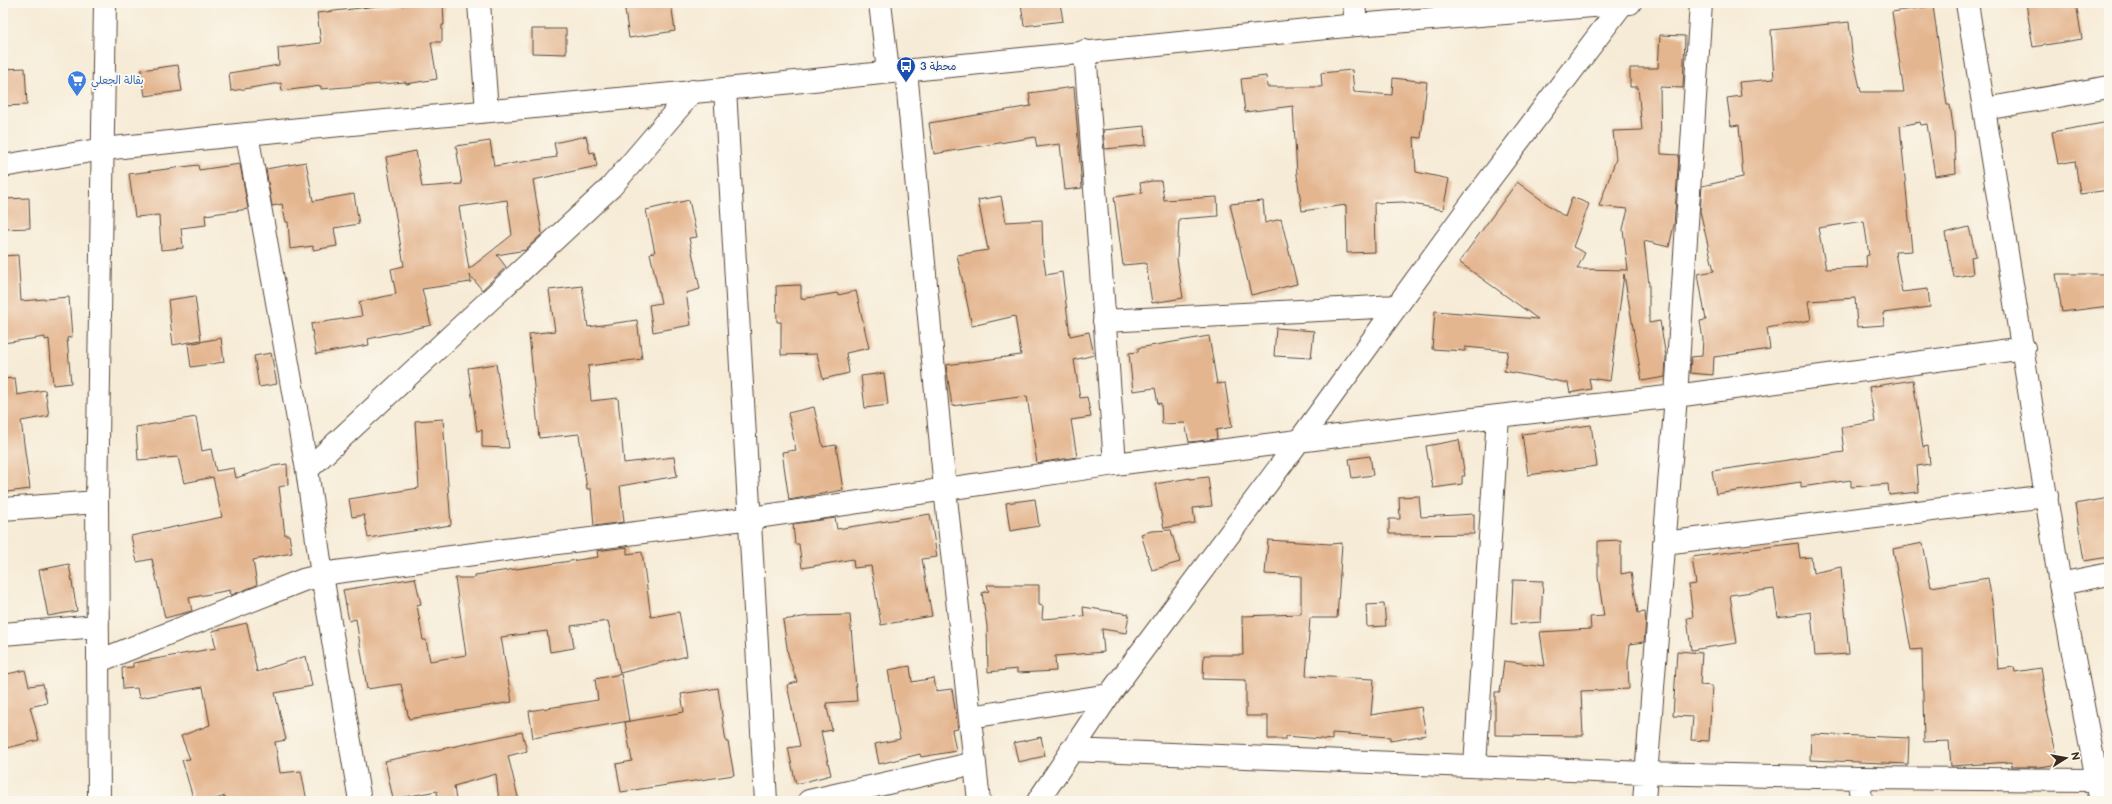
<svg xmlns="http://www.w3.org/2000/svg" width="2112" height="804" viewBox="0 0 2112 804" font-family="'Balsamiq Sans','Playpen Sans Arabic',sans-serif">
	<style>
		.building { fill: #e4b690; fill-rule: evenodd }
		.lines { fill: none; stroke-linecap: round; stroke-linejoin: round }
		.minor-casing { stroke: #57473a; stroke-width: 24 }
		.tertiary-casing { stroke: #57473a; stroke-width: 24 }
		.minor { stroke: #fff; stroke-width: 22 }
		.tertiary { stroke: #fff; stroke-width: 22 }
		.labels { text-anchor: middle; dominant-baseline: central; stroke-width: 4; stroke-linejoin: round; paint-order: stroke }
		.transit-label { font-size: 11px; fill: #164399; stroke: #fbf7ec; text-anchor: start }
		.shop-label { font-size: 11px; fill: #366cbe; stroke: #fbf7ec; text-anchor: start }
	</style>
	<rect width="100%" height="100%" fill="#fbf7ec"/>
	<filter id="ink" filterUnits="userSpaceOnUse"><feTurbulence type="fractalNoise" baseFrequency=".025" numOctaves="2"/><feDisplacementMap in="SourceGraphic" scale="8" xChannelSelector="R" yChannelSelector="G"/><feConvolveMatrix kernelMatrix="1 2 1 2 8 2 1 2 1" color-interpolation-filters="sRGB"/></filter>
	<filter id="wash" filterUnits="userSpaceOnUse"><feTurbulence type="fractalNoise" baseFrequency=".012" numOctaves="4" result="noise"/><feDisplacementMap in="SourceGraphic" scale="16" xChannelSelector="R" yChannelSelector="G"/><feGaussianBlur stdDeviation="0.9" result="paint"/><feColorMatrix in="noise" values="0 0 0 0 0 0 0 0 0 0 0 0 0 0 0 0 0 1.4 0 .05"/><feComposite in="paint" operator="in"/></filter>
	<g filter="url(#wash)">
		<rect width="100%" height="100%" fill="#f6ebd6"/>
		<g id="blocks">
			<path class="building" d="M 404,3 L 443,3 L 444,25 L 442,25 L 442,42 L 431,42 L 437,79 L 406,84 L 406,82 L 321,89 L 321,86 L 282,91 L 281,83 L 231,91 L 229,73 L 279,65 L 278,48 L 321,43 L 317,13 L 378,6 L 404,5 Z
				M 624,3 L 671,3 L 675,31 L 629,38 Z
				M 1021,3 L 1060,3 L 1063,21 L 1024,26 Z
				M 2026,3 L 2076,3 L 2082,39 L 2033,47 Z
				M 1933,6 L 1947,105 L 1950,105 L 1954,133 L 1956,173 L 1935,176 L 1927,124 L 1921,125 L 1920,122 L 1900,126 L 1912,251 L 1895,252 L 1902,292 L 1928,289 L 1930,307 L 1883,313 L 1884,325 L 1857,327 L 1855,298 L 1808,301 L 1811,320 L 1767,328 L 1770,349 L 1714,357 L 1713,375 L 1690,373 L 1691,357 L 1702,356 L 1703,339 L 1700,321 L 1706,320 L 1698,274 L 1714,271 L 1700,211 L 1702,186 L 1743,177 L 1739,125 L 1731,126 L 1727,98 L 1741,96 L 1739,82 L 1774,79 L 1771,30 L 1849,22 L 1852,53 L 1861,92 L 1904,92 L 1892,12 ZM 1864,221 L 1869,255 L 1866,256 L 1867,267 L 1826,269 L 1818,228 Z
				M 532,29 L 566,29 L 566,54 L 532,53 Z
				M 1660,35 L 1685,36 L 1683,88 L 1660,87 L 1661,154 L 1679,155 L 1674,225 L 1669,247 L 1644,241 L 1649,285 L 1649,323 L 1660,321 L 1666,357 L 1665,377 L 1642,381 L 1624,274 L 1610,381 L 1589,378 L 1591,389 L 1570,393 L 1568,383 L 1504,371 L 1508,351 L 1465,347 L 1465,351 L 1432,349 L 1435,311 L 1538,319 L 1459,262 L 1517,182 L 1565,217 L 1572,197 L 1589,204 L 1573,247 L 1585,253 L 1577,269 L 1628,270 L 1623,229 L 1628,209 L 1599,206 L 1616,159 L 1613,131 L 1642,130 L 1638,87 L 1630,87 L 1630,68 L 1658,68 Z
				M 178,65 L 182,91 L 145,96 L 141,70 Z
				M 25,68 L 27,105 L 3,106 L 3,69 Z
				M 1352,70 L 1354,92 L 1392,95 L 1393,78 L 1427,82 L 1421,138 L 1414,137 L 1416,172 L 1449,179 L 1443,210 L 1403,202 L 1374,203 L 1375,252 L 1347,253 L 1346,205 L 1302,211 L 1297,175 L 1293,106 L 1245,112 L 1241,79 L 1266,76 L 1267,87 L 1322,87 L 1321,73 Z
				M 1074,87 L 1082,188 L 1065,190 L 1060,144 L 1037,147 L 1035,137 L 934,154 L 929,123 L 1031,106 L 1029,93 Z
				M 2109,122 L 2109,190 L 2080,194 L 2075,161 L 2058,164 L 2052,132 Z
				M 1145,126 L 1146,145 L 1105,149 L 1103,130 Z
				M 586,136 L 590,153 L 594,152 L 597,166 L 533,180 L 542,234 L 525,250 L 497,255 L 506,267 L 482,290 L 470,275 L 471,282 L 422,289 L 431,325 L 368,339 L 369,345 L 316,354 L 311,324 L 362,316 L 359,302 L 396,294 L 391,269 L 404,266 L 386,157 L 416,151 L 422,187 L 462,184 L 456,146 L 490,141 L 494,166 L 557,157 L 554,143 ZM 507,200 L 512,235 L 469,269 L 459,207 Z
				M 306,162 L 313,201 L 354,194 L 359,224 L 334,228 L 337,246 L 313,250 L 313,246 L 290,249 L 288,222 L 286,222 L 282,204 L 272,206 L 266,169 Z
				M 240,164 L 248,209 L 205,215 L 206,225 L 181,228 L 183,248 L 161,250 L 159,215 L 135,217 L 129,174 L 198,165 L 199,170 Z
				M 1152,181 L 1161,181 L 1164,200 L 1217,197 L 1218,216 L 1179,219 L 1177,259 L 1183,298 L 1152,303 L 1146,263 L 1123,265 L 1114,197 L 1142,193 L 1140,183 Z
				M 1001,196 L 1006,222 L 1042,220 L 1043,255 L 1046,275 L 1062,272 L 1070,336 L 1089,332 L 1094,355 L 1074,360 L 1080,398 L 1087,397 L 1091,417 L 1071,420 L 1077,457 L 1037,463 L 1027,396 L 952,406 L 946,365 L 1021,355 L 1015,316 L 972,326 L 957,255 L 988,250 L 978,200 Z
				M 29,198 L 30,228 L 3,229 L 3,199 Z
				M 689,200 L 697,237 L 689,238 L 700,289 L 686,293 L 691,325 L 653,332 L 649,305 L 661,303 L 650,253 L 655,252 L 646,210 Z
				M 1263,201 L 1265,223 L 1281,219 L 1297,284 L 1251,295 L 1230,204 Z
				M 1969,227 L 1976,256 L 1971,257 L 1973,274 L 1954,277 L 1945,233 Z
				M 18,255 L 21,301 L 69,297 L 72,337 L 67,338 L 71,383 L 53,385 L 49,339 L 45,340 L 45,337 L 3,343 L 3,256 Z
				M 2056,274 L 2109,274 L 2109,306 L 2062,312 Z
				M 801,285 L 801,299 L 837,293 L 838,295 L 856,291 L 869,348 L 846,353 L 849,373 L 823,379 L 817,354 L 781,355 L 781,322 L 777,322 L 776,286 Z
				M 582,286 L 588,327 L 637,320 L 642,359 L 588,366 L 591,401 L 618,398 L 624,463 L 674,457 L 677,476 L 620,486 L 624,522 L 594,526 L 591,489 L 587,489 L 579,434 L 539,438 L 529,334 L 555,331 L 549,290 Z
				M 195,296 L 201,340 L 173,345 L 168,300 Z
				M 1276,328 L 1314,331 L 1311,358 L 1274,356 Z
				M 1209,336 L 1217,384 L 1225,383 L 1232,427 L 1216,430 L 1217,439 L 1189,442 L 1185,423 L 1162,424 L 1161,403 L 1158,404 L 1155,388 L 1133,391 L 1129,353 L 1138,352 L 1138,348 Z
				M 221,338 L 224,362 L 191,367 L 188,344 Z
				M 271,353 L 277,384 L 259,387 L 254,356 Z
				M 496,364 L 509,448 L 482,447 L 482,430 L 477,431 L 468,368 Z
				M 884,373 L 888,405 L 865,408 L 861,376 Z
				M 15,378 L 17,395 L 45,390 L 49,416 L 21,421 L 30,489 L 7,492 L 5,478 L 3,478 L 3,379 Z
				M 1913,380 L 1923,447 L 1928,446 L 1930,464 L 1917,466 L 1919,492 L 1889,495 L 1888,484 L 1851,487 L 1851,480 L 1801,487 L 1801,482 L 1716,494 L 1712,471 L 1844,452 L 1841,427 L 1875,422 L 1869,387 Z
				M 814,407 L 823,447 L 836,445 L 843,490 L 789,500 L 782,452 L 796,450 L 788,413 Z
				M 196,417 L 202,451 L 211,449 L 216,471 L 234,468 L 236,478 L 273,466 L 287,464 L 288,485 L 279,487 L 285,535 L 289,535 L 292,553 L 253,560 L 257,585 L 231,595 L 230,590 L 189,598 L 192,611 L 165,618 L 152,559 L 137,562 L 131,536 L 222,517 L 213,477 L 184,483 L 178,457 L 138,460 L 136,427 Z
				M 443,419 L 451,525 L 368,538 L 364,515 L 352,517 L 349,499 L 419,488 L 415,421 Z
				M 1591,425 L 1597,466 L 1528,475 L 1522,434 Z
				M 1459,440 L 1465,476 L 1462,476 L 1462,484 L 1433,488 L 1426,446 Z
				M 1370,456 L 1373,475 L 1352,478 L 1349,459 Z
				M 1208,477 L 1212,506 L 1193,508 L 1195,523 L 1164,528 L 1155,484 L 1190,478 L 1190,479 Z
				M 1419,496 L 1421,517 L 1474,514 L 1474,534 L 1401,535 L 1401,534 L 1389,534 L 1389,519 L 1400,519 L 1399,497 Z
				M 2109,498 L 2109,557 L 2084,561 L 2075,504 Z
				M 1035,499 L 1039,526 L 1010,531 L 1006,503 Z
				M 930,514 L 937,557 L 922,559 L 932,616 L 881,625 L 871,566 L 854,568 L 853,559 L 802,568 L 799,544 L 795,544 L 793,524 L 835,518 L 837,529 Z
				M 1171,530 L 1180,562 L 1152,570 L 1141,534 L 1152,531 Z
				M 1268,540 L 1330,544 L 1342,543 L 1337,618 L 1310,618 L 1306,676 L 1374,679 L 1371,715 L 1421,707 L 1426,735 L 1390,741 L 1390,737 L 1332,733 L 1332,740 L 1286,736 L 1286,739 L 1268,739 L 1268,716 L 1246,716 L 1246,680 L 1203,679 L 1204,655 L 1243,655 L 1242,616 L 1301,614 L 1301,576 L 1265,574 Z
				M 1621,540 L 1621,574 L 1631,572 L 1638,613 L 1645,612 L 1646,622 L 1644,642 L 1630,644 L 1628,662 L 1629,689 L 1581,691 L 1583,736 L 1495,735 L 1495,692 L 1500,692 L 1504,661 L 1545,666 L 1540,632 L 1591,629 L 1590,617 L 1604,616 L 1598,577 L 1598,541 Z
				M 1798,543 L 1800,558 L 1811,557 L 1813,573 L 1841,567 L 1849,654 L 1815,656 L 1811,612 L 1778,617 L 1774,589 L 1730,595 L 1737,643 L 1691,650 L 1687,618 L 1693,617 L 1689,585 L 1696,584 L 1692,557 Z
				M 1923,543 L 1931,587 L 1988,578 L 1993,608 L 1998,669 L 2014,667 L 2015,672 L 2041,668 L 2048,711 L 2046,711 L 2059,764 L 2040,767 L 2012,767 L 2011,762 L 1951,766 L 1949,741 L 1924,742 L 1922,649 L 1911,650 L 1893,549 Z
				M 627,547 L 627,554 L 642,552 L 651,617 L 679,612 L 687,656 L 620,673 L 608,621 L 571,626 L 574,648 L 550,652 L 547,631 L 501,637 L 512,702 L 409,719 L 401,684 L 367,689 L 356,619 L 349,621 L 343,590 L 415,578 L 421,604 L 417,605 L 423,640 L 426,640 L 430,661 L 466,655 L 455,578 L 475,578 L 475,575 L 598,557 L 597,551 Z
				M 69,564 L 77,611 L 48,616 L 39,570 Z
				M 1513,580 L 1543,581 L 1541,622 L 1511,624 Z
				M 987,585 L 1039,585 L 1039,605 L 1043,606 L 1042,619 L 1084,616 L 1083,607 L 1129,614 L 1126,633 L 1102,629 L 1104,652 L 1055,656 L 1056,671 L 1017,673 L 1017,669 L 988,672 L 987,626 L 982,593 L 989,591 Z
				M 1384,604 L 1386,626 L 1367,627 L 1366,605 Z
				M 850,615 L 857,701 L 826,703 L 832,730 L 821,732 L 831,775 L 796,784 L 788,748 L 800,746 L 787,685 L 797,682 L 788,654 L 783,620 L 809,616 Z
				M 247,623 L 257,672 L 306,656 L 312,686 L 275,693 L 286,740 L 275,742 L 280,773 L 301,771 L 307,801 L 226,801 L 225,796 L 209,801 L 194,801 L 182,760 L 190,759 L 181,736 L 210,725 L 203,687 L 139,698 L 137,688 L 123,689 L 122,668 L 133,667 L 133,663 L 216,648 L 212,631 Z
				M 1677,651 L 1702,653 L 1700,685 L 1712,686 L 1709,741 L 1691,740 L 1693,717 L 1673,716 Z
				M 910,666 L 912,682 L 934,678 L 936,691 L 952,689 L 958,729 L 952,730 L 956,751 L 921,757 L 920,754 L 879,764 L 875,744 L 900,739 L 888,670 Z
				M 25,670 L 29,686 L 43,684 L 47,703 L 30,707 L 39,740 L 3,749 L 3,675 Z
				M 621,674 L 629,721 L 533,738 L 529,711 L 598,700 L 595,679 Z
				M 718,688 L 726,742 L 728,742 L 734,775 L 621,792 L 616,764 L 632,761 L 625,722 L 684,712 L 681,694 Z
				M 522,732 L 527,751 L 508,756 L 519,801 L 499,801 L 496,774 L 454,786 L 456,801 L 438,801 L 437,791 L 393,799 L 385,761 Z
				M 1811,734 L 1909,738 L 1908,764 L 1810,760 Z
				M 1041,737 L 1045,756 L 1018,762 L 1014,743 Z"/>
		</g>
	</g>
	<g filter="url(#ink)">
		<use href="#blocks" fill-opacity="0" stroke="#57473a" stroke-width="1"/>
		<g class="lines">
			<defs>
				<path id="minor" d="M 479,3 L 487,111
					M 880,3 L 888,71
					M 1354,3 L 1356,25
					M 1085,51 L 1115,464
					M 906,70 L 945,489 L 979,801
					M 725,89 L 766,801
					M 1985,109 L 2109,87
					M 247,134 L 307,470 L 322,575 L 360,801
					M 1104,321 L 1397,306
					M 307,470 L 611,187 L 693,91
					M 3,509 L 97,502
					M 1664,543 L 2047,496
					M 2060,584 L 2109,574
					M 3,634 L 97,626
					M 99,661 L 303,580 L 336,572 L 751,518 L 1115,464 L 1498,416 L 1676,396 L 2024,348
					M 971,717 L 1109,695
					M 1071,750 L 1646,773 L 1859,778 L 2097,780
					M 1475,765 L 1498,416
					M 1859,778 L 1861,801
					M 99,801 L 97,502 L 105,3
					M 809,801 L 975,763
					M 1038,801 L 1109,695 L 1299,441 L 1474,200 L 1623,3
					M 1644,801 L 1676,396 L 1701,3"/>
				<path id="tertiary" d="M 1967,3 L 2060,584 L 2101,801
					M 3,166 L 103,149 L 247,134 L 725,89 L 1356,25 L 1630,3"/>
			</defs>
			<use href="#minor" class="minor-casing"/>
			<use href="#tertiary" class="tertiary-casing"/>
			<use href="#minor" class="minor"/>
			<use href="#tertiary" class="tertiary"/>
		</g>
	</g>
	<defs>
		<symbol id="bus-pin" viewBox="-11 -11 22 30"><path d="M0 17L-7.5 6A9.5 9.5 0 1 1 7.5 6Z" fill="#1a4fb4" stroke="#fbf7ec"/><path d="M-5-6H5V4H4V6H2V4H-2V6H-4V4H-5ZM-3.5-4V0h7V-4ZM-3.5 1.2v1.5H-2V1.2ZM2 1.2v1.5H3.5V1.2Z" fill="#fff"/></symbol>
		<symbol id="supermarket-pin" viewBox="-11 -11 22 30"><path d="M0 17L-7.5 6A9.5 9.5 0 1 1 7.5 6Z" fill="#3f7fe0" stroke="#fbf7ec"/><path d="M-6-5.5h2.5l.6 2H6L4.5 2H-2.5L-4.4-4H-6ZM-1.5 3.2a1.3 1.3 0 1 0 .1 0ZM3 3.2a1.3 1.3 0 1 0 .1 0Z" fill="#fff"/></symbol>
	</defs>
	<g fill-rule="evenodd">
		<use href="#bus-pin" x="895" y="55" width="22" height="30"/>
		<use href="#supermarket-pin" x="66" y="69" width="22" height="30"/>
	</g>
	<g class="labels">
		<g class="transit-label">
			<text x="920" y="66">محطة 3</text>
		</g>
		<g class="shop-label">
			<text x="91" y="80">بقالة الجعلي</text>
		</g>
	</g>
	<rect width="2112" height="804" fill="none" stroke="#fbf7ec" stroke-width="16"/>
	<g transform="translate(2066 758) rotate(79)" stroke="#fbf7ec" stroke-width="3" paint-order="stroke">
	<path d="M0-3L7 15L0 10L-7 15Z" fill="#3b2a1e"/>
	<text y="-6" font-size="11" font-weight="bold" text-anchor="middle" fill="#3b2a1e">N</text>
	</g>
</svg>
